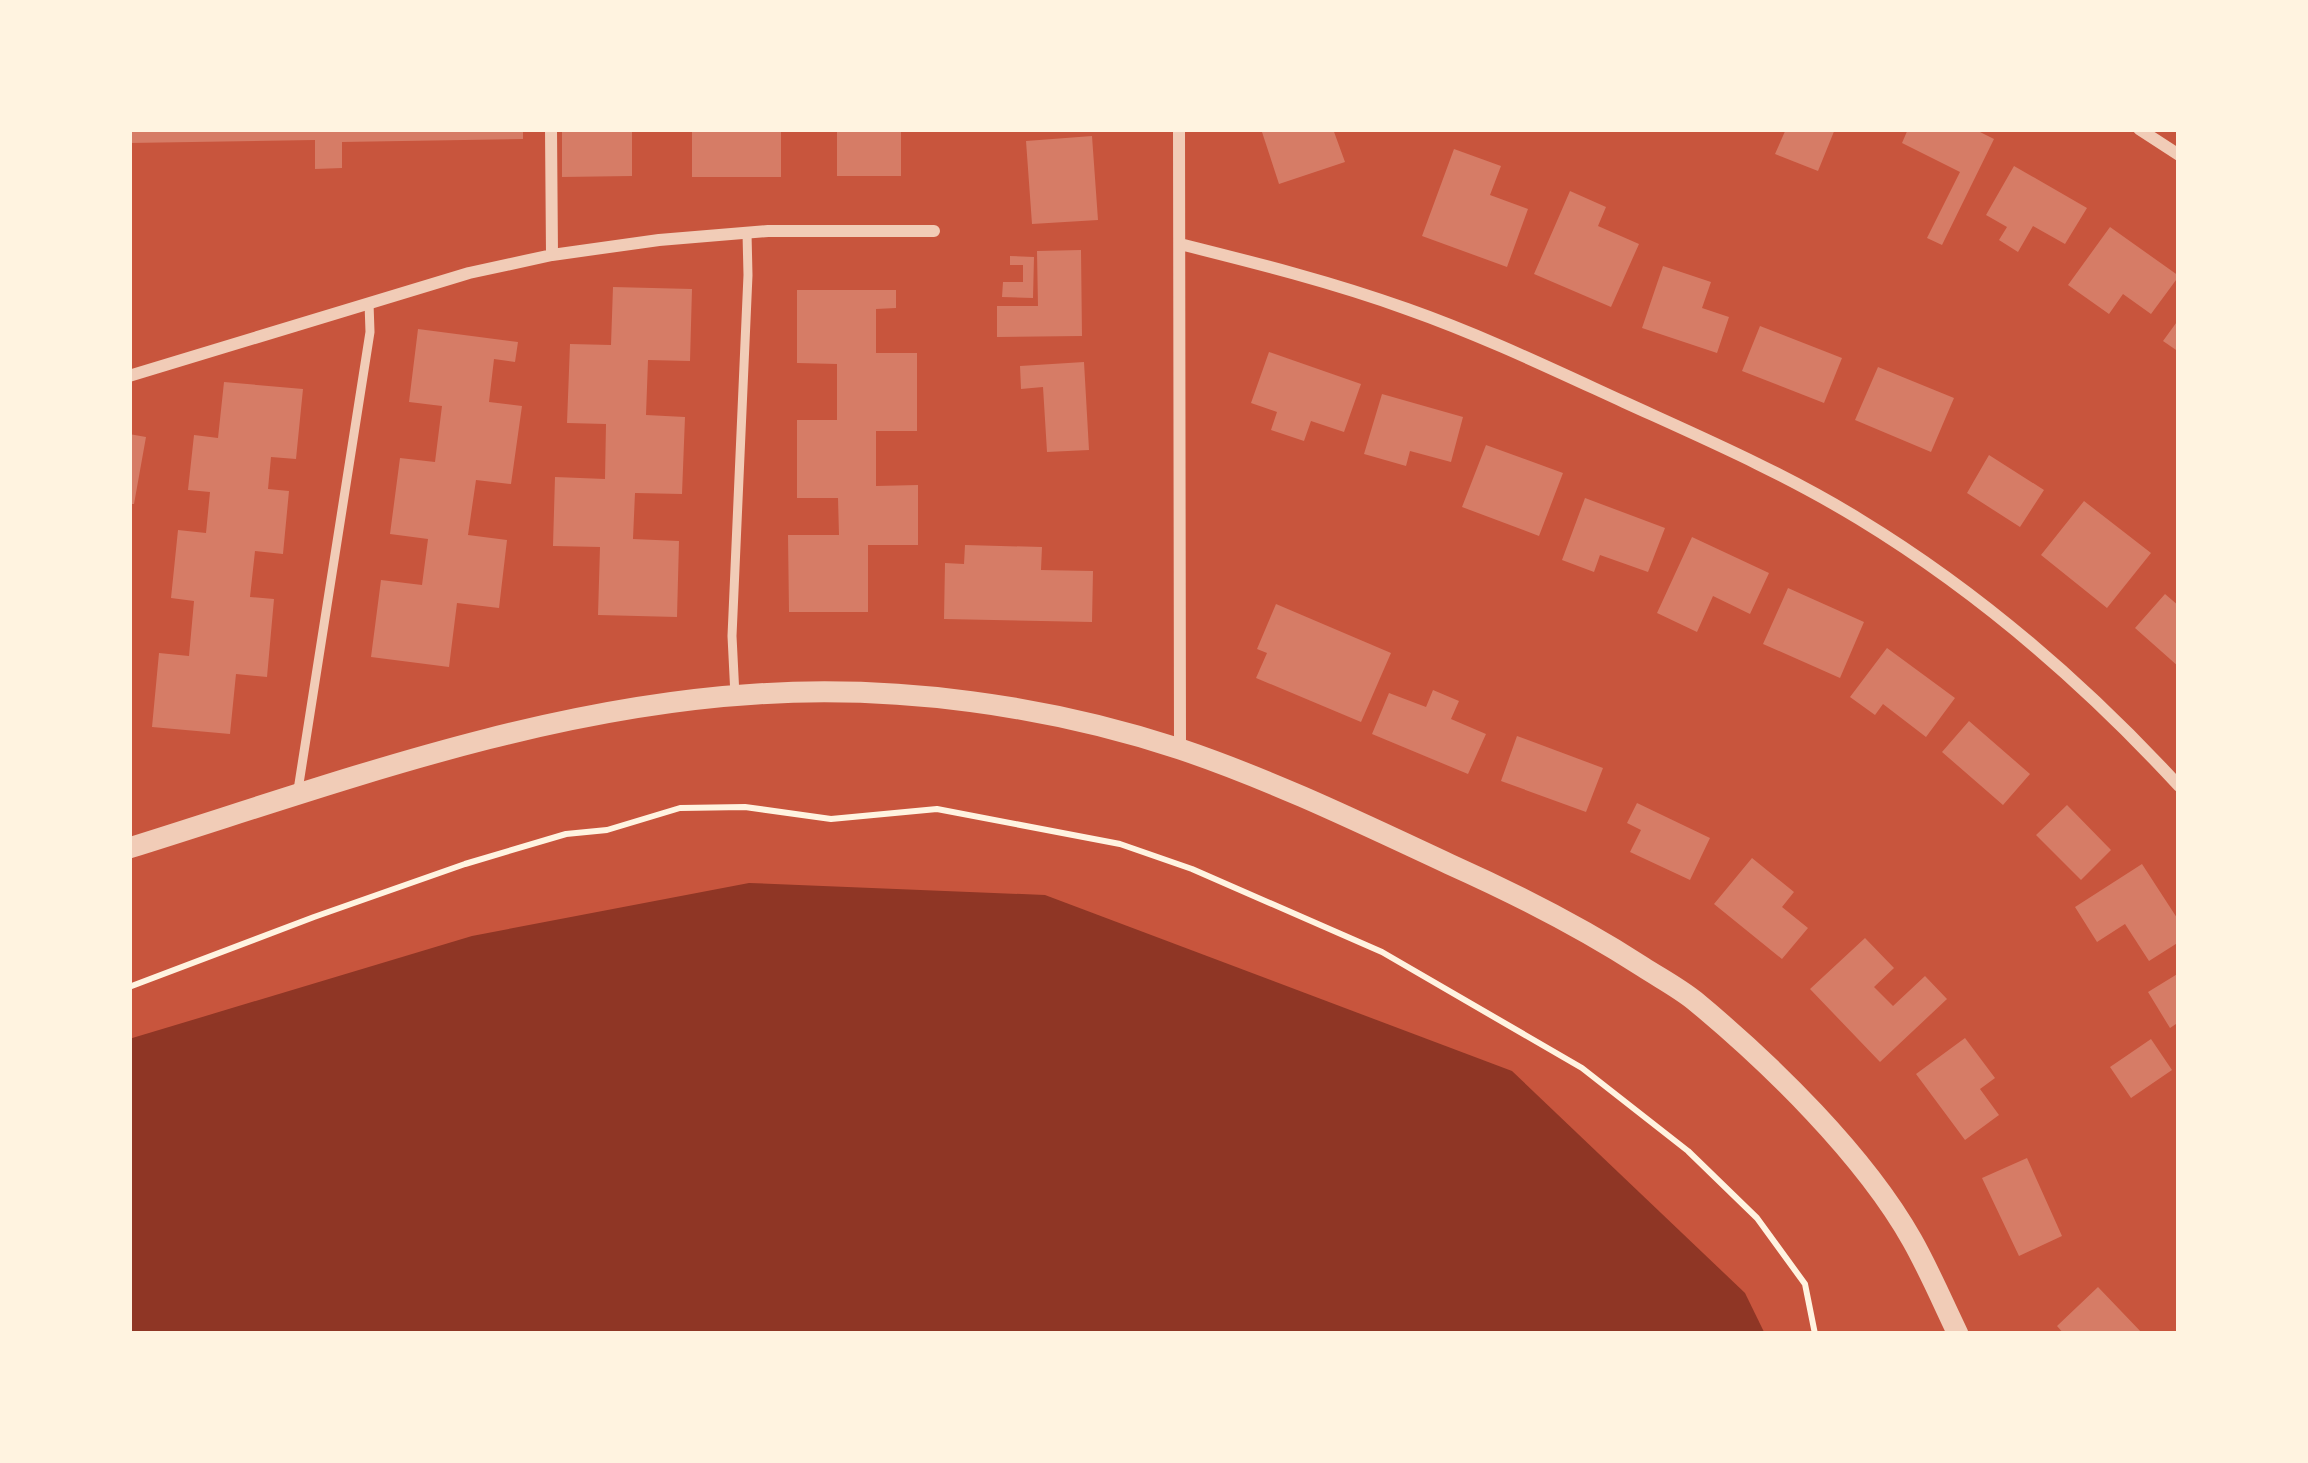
<svg xmlns="http://www.w3.org/2000/svg" width="2308" height="1463" viewBox="0 0 2308 1463" font-family="'Nunito Sans',sans-serif">
	<style>
		.water { fill: #8f3625 }
		.building { fill: #d67c66 }
		.lines { fill: none; stroke-linecap: round; stroke-linejoin: round }
		.path { stroke: #fff3e0; stroke-width: 6 }
		.service { stroke: #f1ccb7; stroke-width: 9 }
		.minor { stroke: #f1ccb7; stroke-width: 12 }
		.tertiary { stroke: #f1ccb7; stroke-width: 21 }
	</style>
	<rect width="100%" height="100%" fill="#c8553d"/>
	<path class="water" d="M 749,883 L 1045,895 L 1512,1071 L 1745,1293 L 1765,1334 L 129,1334 L 129,1039 L 472,936 Z"/>
	<path class="building" d="M 129,129 L 523,129 L 523,139 L 342,142 L 342,168 L 315,169 L 315,140 L 129,143 Z
		M 562,129 L 632,129 L 632,176 L 562,177 Z
		M 692,129 L 781,129 L 781,177 L 692,177 Z
		M 837,129 L 901,129 L 901,176 L 837,176 Z
		M 1261,129 L 1333,129 L 1345,162 L 1279,184 Z
		M 1786,129 L 1835,129 L 1818,171 L 1775,154 Z
		M 1908,129 L 1974,129 L 1994,139 L 1942,245 L 1927,238 L 1960,172 L 1902,143 Z
		M 1092,136 L 1098,220 L 1032,224 L 1026,141 Z
		M 1454,149 L 1501,166 L 1490,195 L 1528,209 L 1507,267 L 1422,236 Z
		M 2014,166 L 2087,208 L 2065,244 L 2033,226 L 2018,252 L 1999,240 L 2007,227 L 1986,215 Z
		M 1570,191 L 1606,207 L 1598,226 L 1639,244 L 1611,307 L 1534,274 Z
		M 2110,227 L 2179,276 L 2151,314 L 2123,294 L 2109,314 L 2068,285 Z
		M 1081,250 L 1082,336 L 997,337 L 997,306 L 1038,306 L 1037,251 Z
		M 1010,256 L 1034,257 L 1033,298 L 1002,297 L 1003,282 L 1023,282 L 1023,265 L 1010,265 Z
		M 1663,266 L 1711,282 L 1702,308 L 1729,317 L 1717,353 L 1642,328 Z
		M 613,287 L 692,289 L 690,361 L 648,360 L 646,415 L 685,417 L 682,494 L 635,493 L 633,539 L 679,541 L 677,617 L 598,615 L 600,547 L 553,546 L 555,477 L 605,479 L 606,424 L 567,423 L 570,344 L 611,345 Z
		M 797,290 L 896,290 L 896,308 L 876,309 L 876,353 L 917,353 L 917,431 L 876,431 L 876,486 L 918,485 L 918,545 L 868,545 L 868,612 L 789,612 L 788,535 L 839,535 L 838,498 L 797,498 L 797,420 L 837,420 L 837,364 L 797,363 Z
		M 2179,319 L 2179,352 L 2163,341 Z
		M 1760,326 L 1842,358 L 1824,403 L 1742,371 Z
		M 418,329 L 518,342 L 515,362 L 494,359 L 489,402 L 522,406 L 511,484 L 476,480 L 468,535 L 507,540 L 499,608 L 457,603 L 449,667 L 371,657 L 381,580 L 422,585 L 428,539 L 390,534 L 400,458 L 435,462 L 442,406 L 409,402 Z
		M 1269,352 L 1361,384 L 1344,432 L 1311,421 L 1304,441 L 1271,430 L 1277,412 L 1251,403 Z
		M 1084,362 L 1089,450 L 1047,452 L 1043,387 L 1021,389 L 1020,366 Z
		M 1878,367 L 1954,398 L 1931,452 L 1855,420 Z
		M 224,382 L 303,389 L 296,459 L 271,457 L 268,489 L 289,491 L 283,554 L 255,551 L 250,597 L 274,599 L 267,677 L 236,674 L 230,734 L 152,727 L 159,653 L 189,656 L 194,601 L 171,598 L 178,530 L 206,533 L 210,492 L 188,490 L 194,435 L 218,438 Z
		M 1382,394 L 1463,417 L 1451,462 L 1410,451 L 1406,466 L 1364,454 Z
		M 129,434 L 146,437 L 134,504 L 129,504 Z
		M 1486,445 L 1563,473 L 1539,536 L 1462,507 Z
		M 1989,455 L 2044,490 L 2020,527 L 1967,493 Z
		M 1585,498 L 1665,528 L 1648,572 L 1600,555 L 1594,572 L 1562,560 Z
		M 2084,501 L 2151,553 L 2107,608 L 2041,555 Z
		M 1692,537 L 1769,573 L 1750,614 L 1713,596 L 1697,632 L 1657,613 Z
		M 965,545 L 1042,547 L 1041,570 L 1093,571 L 1092,622 L 944,619 L 945,563 L 964,564 Z
		M 1788,588 L 1864,622 L 1840,678 L 1763,644 Z
		M 2165,594 L 2179,606 L 2179,667 L 2135,628 Z
		M 1276,604 L 1391,653 L 1361,722 L 1256,678 L 1267,653 L 1257,649 Z
		M 1887,648 L 1955,698 L 1926,737 L 1883,704 L 1875,715 L 1850,697 Z
		M 1433,690 L 1459,701 L 1451,719 L 1486,734 L 1468,774 L 1372,734 L 1389,693 L 1426,707 Z
		M 1969,721 L 2030,774 L 2003,805 L 1942,752 Z
		M 1517,736 L 1603,768 L 1586,812 L 1501,781 Z
		M 1637,803 L 1710,838 L 1690,880 L 1630,852 L 1641,830 L 1627,823 Z
		M 2067,805 L 2111,850 L 2081,880 L 2036,835 Z
		M 1752,858 L 1794,892 L 1782,907 L 1808,928 L 1782,959 L 1714,904 Z
		M 2142,864 L 2179,921 L 2179,942 L 2149,961 L 2125,924 L 2097,942 L 2075,907 Z
		M 1865,938 L 1894,968 L 1874,987 L 1893,1006 L 1925,976 L 1947,999 L 1880,1062 L 1810,989 Z
		M 2179,973 L 2179,1022 L 2170,1028 L 2148,992 Z
		M 1965,1038 L 1995,1078 L 1980,1089 L 1999,1115 L 1965,1140 L 1916,1074 Z
		M 2151,1039 L 2172,1070 L 2131,1098 L 2110,1067 Z
		M 2027,1158 L 2062,1236 L 2019,1256 L 1982,1178 Z
		M 2098,1287 L 2143,1334 L 2064,1334 L 2057,1326 Z"/>
	<g class="lines">
		<path class="path" d="M 129,987 L 314,917 L 465,864 L 566,834 L 607,830 L 680,808 L 745,807 L 831,819 L 937,809 L 1120,844 L 1192,869 L 1382,952 L 1582,1068 L 1688,1151 L 1757,1218 L 1805,1284 L 1815,1334"/>
		<path class="service" d="M 735,696 L 732,636 L 748,275 L 747,233
			M 298,790 L 370,332 L 369,303"/>
		<path class="minor" d="M 551,129 L 552,255
			M 1179,129 L 1180,749
			M 2139,129 L 2179,155
			M 1180,244 C 1256,263 1332,282 1407,309 C 1481,335 1552,369 1624,402 C 1703,438 1784,473 1859,519 C 1979,592 2084,683 2179,786
			M 129,376 L 469,273 L 552,255 L 659,240 L 768,231 L 934,231"/>
		<path class="tertiary" d="M 129,848 C 334,784 541,707 757,694 C 898,685 1046,705 1180,749 C 1272,780 1361,823 1449,864 C 1516,894 1581,927 1643,967 C 1660,978 1679,988 1695,1001 C 1771,1064 1864,1155 1912,1240 C 1929,1270 1943,1303 1958,1334"/>
	</g>
	<rect width="2308" height="1463" fill="none" stroke="#fff3e0" stroke-width="264"/>
</svg>
